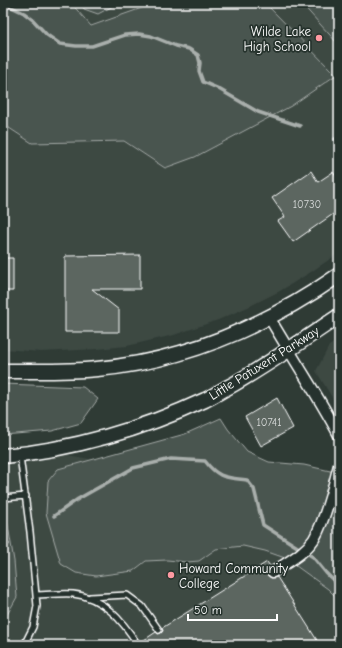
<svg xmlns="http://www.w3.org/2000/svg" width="342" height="648" viewBox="0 0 342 648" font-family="'Comic Neue',sans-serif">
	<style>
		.built { fill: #3c4842 }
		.green { fill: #4a544f; stroke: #a4aaa7 }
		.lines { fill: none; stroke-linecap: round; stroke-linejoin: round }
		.stream { stroke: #a9afac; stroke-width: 3.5 }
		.building { fill: #5b6661; stroke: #fff }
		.service-casing { stroke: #fff; stroke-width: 8 }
		.minor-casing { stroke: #fff; stroke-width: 13 }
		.secondary-casing { stroke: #fff; stroke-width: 17 }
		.service { stroke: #26332d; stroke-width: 5 }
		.minor { stroke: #26332d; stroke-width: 10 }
		.secondary { stroke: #26332d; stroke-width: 14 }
		.poi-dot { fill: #ff9aa2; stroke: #26332d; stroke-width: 1.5 }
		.labels { text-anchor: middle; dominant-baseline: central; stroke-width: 3.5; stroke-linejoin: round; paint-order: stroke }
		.number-label { font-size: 11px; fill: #d6d9d8 }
		.poi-label { font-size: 13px; fill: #fff; stroke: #26332d; text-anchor: end }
		.street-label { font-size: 13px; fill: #fff; stroke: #26332d }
	</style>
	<rect width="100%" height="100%" fill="#2f3b35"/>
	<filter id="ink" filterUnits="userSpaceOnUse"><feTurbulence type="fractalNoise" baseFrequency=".025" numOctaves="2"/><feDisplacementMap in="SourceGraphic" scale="8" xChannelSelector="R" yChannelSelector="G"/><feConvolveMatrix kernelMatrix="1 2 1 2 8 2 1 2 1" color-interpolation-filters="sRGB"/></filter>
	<g filter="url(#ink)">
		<path class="built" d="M 71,3 L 156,3 L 91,26 Z
			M 265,3 L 339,3 L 339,253 L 311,272 L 280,291 L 248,307 L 218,320 L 174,335 L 127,346 L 98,349 L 41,352 L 3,349 L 3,124 L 32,143 L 124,141 L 165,168 L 336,75 Z
			M 339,339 L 339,409 L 316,371 L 329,346 Z
			M 62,454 L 339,504 L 339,645 L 3,645 L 3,461 Z"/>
		<path class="green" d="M 3,3 L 71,3 L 91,26 L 156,3 L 265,3 L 336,75 L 291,106 L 195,157 L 165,168 L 124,141 L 32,143 L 3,124 Z
			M 81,3 L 119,3 L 98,14 L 84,9 Z
			M 301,3 L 339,3 L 339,42 L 338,44 Z
			M 3,384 L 83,387 L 98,399 L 81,423 L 52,431 L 3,435 Z
			M 221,418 L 228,429 L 247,452 L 269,462 L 304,465 L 339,473 L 339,600 L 328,589 L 285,558 L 265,551 L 243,546 L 216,549 L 199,561 L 187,562 L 167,560 L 146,561 L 133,571 L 96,576 L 76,573 L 61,564 L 46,513 L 48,481 L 58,469 L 185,434 Z
			M 3,517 L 7,520 L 14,561 L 17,597 L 3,622 Z"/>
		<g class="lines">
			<path class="stream" d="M 3,3 L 24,13 L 33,20 L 47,35 L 60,44 L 76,46 L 92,46 L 125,35 L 139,34 L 151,36 L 176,46 L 189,49 L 198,55 L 200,63 L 199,71 L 203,82 L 217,88 L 258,112 L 300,126
				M 335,139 L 339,140
				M 54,516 L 78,499 L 133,468 L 171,459 L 205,461 C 219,479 226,477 247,480 L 254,489 L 263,525 L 313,557 L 326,573 L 339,586
				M 3,550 L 8,544"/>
		</g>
		<path class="building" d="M 311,171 L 318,182 L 333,172 L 339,181 L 339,210 L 293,242 L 278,221 L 285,217 L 272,198 Z
			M 140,255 L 140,289 L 92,289 L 119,310 L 119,332 L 65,332 L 65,256 Z
			M 3,258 L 13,258 L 13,291 L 3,291 Z
			M 277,398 L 293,428 L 261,446 L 245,417 Z
			M 267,562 L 270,566 L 267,570 L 267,575 L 271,578 L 277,577 L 320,645 L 142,645 L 141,642 L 156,632 L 158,634 L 161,633 L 163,631 L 162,628 Z"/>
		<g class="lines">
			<defs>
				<path id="service" d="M 20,456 L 30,532 L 37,606 L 33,627 L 24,645
					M 3,498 L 26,496
					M 36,595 C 48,595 61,593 73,594 C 103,597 123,621 138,645
					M 90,597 L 127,595 L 142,606 L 159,630"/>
				<path id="minor" d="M 269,317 C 292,357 318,395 339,435
					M 273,572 C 287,562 304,554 314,539 C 324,522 334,485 339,465"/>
				<path id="secondary" d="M 3,371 C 35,371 66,372 97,369 C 185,361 267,325 339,275
					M 3,456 C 71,450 143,429 205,400 C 215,395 224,389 234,384 C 270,363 305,339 339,316"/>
			</defs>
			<use href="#service" class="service-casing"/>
			<use href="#minor" class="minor-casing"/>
			<use href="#secondary" class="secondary-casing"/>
			<use href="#service" class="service"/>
			<use href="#minor" class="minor"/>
			<use href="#secondary" class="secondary"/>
		</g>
	</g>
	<g class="poi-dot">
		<circle cx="319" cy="38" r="4"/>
		<circle cx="171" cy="575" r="4"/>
	</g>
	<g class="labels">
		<g class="number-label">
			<text x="307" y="204">10730</text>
			<text x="269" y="422">10741</text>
		</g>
		<g class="poi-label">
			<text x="311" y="31">Wilde Lake<tspan x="311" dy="15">High School</tspan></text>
			<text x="179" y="568" text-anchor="start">Howard Community<tspan x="179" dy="15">College</tspan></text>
		</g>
		<g class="street-label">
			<text transform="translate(264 363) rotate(-32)">Little Patuxent Parkway</text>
		</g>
	</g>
	<rect width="342" height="648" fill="none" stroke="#26332d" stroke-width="16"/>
	<rect x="8" y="8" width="326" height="632" fill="none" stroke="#fff" stroke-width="1.5" filter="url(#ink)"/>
	<path d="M188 614v6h89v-6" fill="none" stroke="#ffffff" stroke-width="2"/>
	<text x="194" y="614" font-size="12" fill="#ffffff" stroke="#26332d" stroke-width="3" paint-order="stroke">50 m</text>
</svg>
